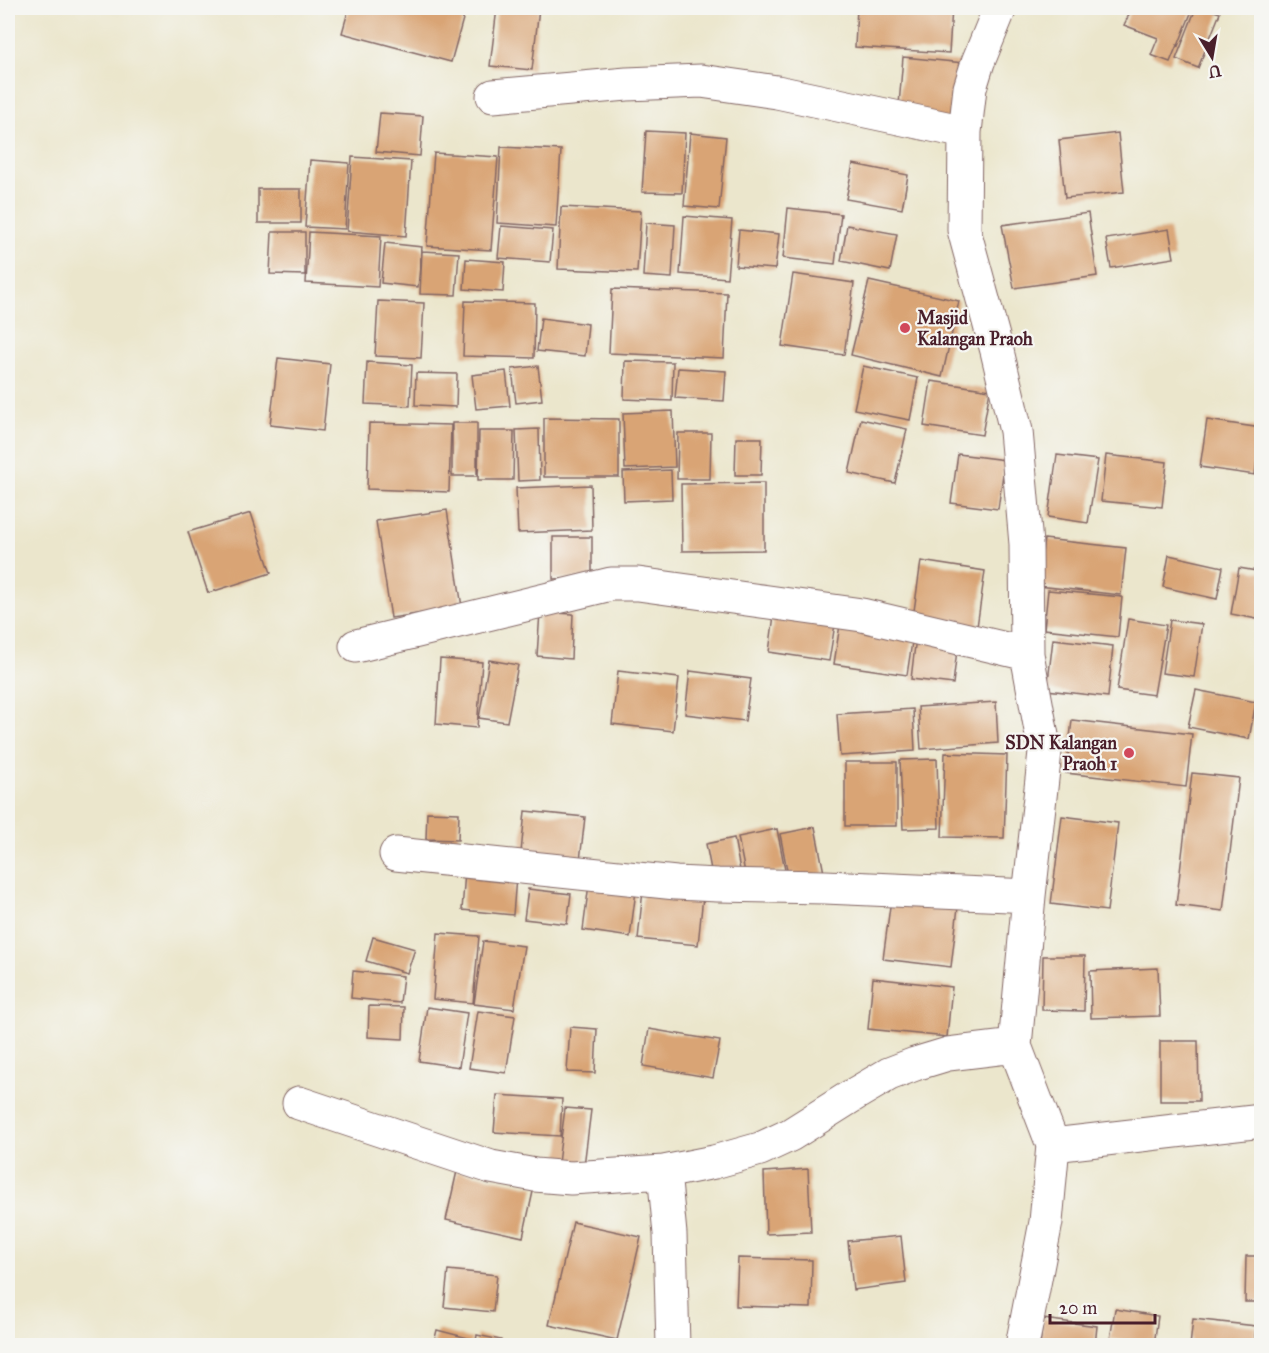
<svg xmlns="http://www.w3.org/2000/svg" width="1269" height="1353" viewBox="0 0 1269 1353" font-family="'IM FELL Great Primer',serif">
	<style>
		.building { fill: #d9a474 }
		.lines { fill: none; stroke-linecap: round; stroke-linejoin: round }
		.street-casing { stroke: #826563; stroke-width: 35 }
		.street { stroke: #fff; stroke-width: 33 }
		.poi-dot { fill: #d1495b; stroke: #f6f6f2; stroke-width: 2 }
		.labels { text-anchor: middle; dominant-baseline: central; stroke-width: 4.5; stroke-linejoin: round; paint-order: stroke }
		.poi-label { font-size: 18px; font-weight: bold; fill: #4a1f2b; stroke: #f6f6f2; text-anchor: start }
	</style>
	<rect width="100%" height="100%" fill="#f6f6f2"/>
	<filter id="ink" filterUnits="userSpaceOnUse"><feTurbulence type="fractalNoise" baseFrequency=".0167" numOctaves="2"/><feDisplacementMap in="SourceGraphic" scale="12" xChannelSelector="R" yChannelSelector="G"/><feConvolveMatrix kernelMatrix="1 2 1 2 8 2 1 2 1" color-interpolation-filters="sRGB"/></filter>
	<filter id="wash" filterUnits="userSpaceOnUse"><feTurbulence type="fractalNoise" baseFrequency=".008" numOctaves="4" result="noise"/><feDisplacementMap in="SourceGraphic" scale="24" xChannelSelector="R" yChannelSelector="G"/><feGaussianBlur stdDeviation="1.35" result="paint"/><feColorMatrix in="noise" values="0 0 0 0 0 0 0 0 0 0 0 0 0 0 0 0 0 1.4 0 .05"/><feComposite in="paint" operator="in"/></filter>
	<g filter="url(#wash)">
		<rect width="100%" height="100%" fill="#ebe6cc"/>
		<g id="blocks">
			<path class="building" d="M 349,8 L 466,8 L 451,62 L 342,33 Z
				M 497,8 L 539,8 L 532,70 L 490,66 Z
				M 857,8 L 952,8 L 949,53 L 855,47 Z
				M 1132,8 L 1193,8 L 1178,46 L 1177,45 L 1170,62 L 1151,55 L 1158,38 L 1124,25 Z
				M 1196,8 L 1205,8 L 1220,13 L 1198,68 L 1176,59 Z
				M 903,57 L 964,63 L 959,122 L 898,117 Z
				M 380,113 L 423,116 L 420,156 L 376,152 Z
				M 646,131 L 685,133 L 682,193 L 642,192 Z
				M 690,133 L 726,137 L 719,209 L 684,206 Z
				M 1118,133 L 1124,192 L 1065,198 L 1059,140 Z
				M 501,147 L 561,150 L 556,227 L 497,223 Z
				M 434,153 L 498,157 L 491,250 L 427,246 Z
				M 352,157 L 411,161 L 406,236 L 347,231 Z
				M 310,160 L 349,163 L 345,229 L 305,227 Z
				M 853,164 L 908,175 L 902,209 L 846,199 Z
				M 258,189 L 301,189 L 301,223 L 258,223 Z
				M 561,207 L 641,211 L 637,272 L 558,269 Z
				M 788,208 L 841,214 L 835,264 L 783,258 Z
				M 1088,213 L 1097,276 L 1014,288 L 1002,225 Z
				M 684,216 L 732,220 L 727,278 L 680,274 Z
				M 646,223 L 675,225 L 672,278 L 643,276 Z
				M 847,225 L 897,234 L 890,271 L 841,261 Z
				M 501,226 L 553,230 L 550,262 L 498,258 Z
				M 1169,229 L 1174,258 L 1111,268 L 1106,239 Z
				M 739,230 L 779,234 L 775,269 L 736,266 Z
				M 272,232 L 305,232 L 305,275 L 270,274 Z
				M 309,232 L 381,236 L 378,287 L 306,283 Z
				M 385,243 L 422,247 L 418,287 L 381,283 Z
				M 422,251 L 459,253 L 456,295 L 420,294 Z
				M 466,259 L 505,262 L 503,292 L 464,289 Z
				M 793,274 L 854,283 L 844,355 L 782,346 Z
				M 869,281 L 959,301 L 942,377 L 851,355 Z
				M 612,289 L 727,293 L 724,358 L 609,353 Z
				M 378,301 L 424,303 L 421,358 L 375,356 Z
				M 465,301 L 535,303 L 534,358 L 463,356 Z
				M 541,318 L 588,324 L 585,356 L 537,351 Z
				M 278,358 L 330,364 L 323,431 L 270,425 Z
				M 625,361 L 673,362 L 672,401 L 624,399 Z
				M 367,362 L 412,365 L 410,406 L 365,404 Z
				M 538,366 L 542,400 L 516,403 L 512,369 Z
				M 863,366 L 918,378 L 910,420 L 854,409 Z
				M 678,368 L 726,371 L 724,401 L 675,398 Z
				M 506,371 L 510,406 L 476,409 L 472,375 Z
				M 416,373 L 457,374 L 456,407 L 415,405 Z
				M 931,381 L 990,390 L 982,435 L 924,426 Z
				M 673,411 L 675,467 L 625,469 L 623,413 Z
				M 544,418 L 619,419 L 619,477 L 544,477 Z
				M 861,419 L 907,429 L 895,483 L 849,473 Z
				M 1207,420 L 1261,428 L 1255,475 L 1200,467 Z
				M 369,423 L 451,425 L 449,492 L 367,489 Z
				M 452,423 L 477,423 L 477,476 L 452,476 Z
				M 539,429 L 540,480 L 518,481 L 516,430 Z
				M 479,431 L 514,431 L 513,480 L 478,480 Z
				M 678,433 L 711,433 L 710,479 L 677,479 Z
				M 736,438 L 762,438 L 761,475 L 735,475 Z
				M 958,454 L 1005,460 L 998,509 L 951,503 Z
				M 1057,455 L 1098,460 L 1088,523 L 1048,517 Z
				M 1106,455 L 1167,462 L 1162,507 L 1101,501 Z
				M 671,470 L 672,499 L 624,501 L 623,472 Z
				M 764,483 L 764,550 L 682,551 L 681,484 Z
				M 591,485 L 592,530 L 518,533 L 516,488 Z
				M 447,510 L 462,607 L 391,618 L 376,521 Z
				M 251,513 L 271,573 L 208,593 L 188,532 Z
				M 553,537 L 592,537 L 592,578 L 553,579 Z
				M 1044,539 L 1126,548 L 1121,595 L 1038,586 Z
				M 1169,555 L 1223,567 L 1217,599 L 1163,587 Z
				M 921,561 L 985,571 L 977,627 L 913,618 Z
				M 1239,568 L 1262,572 L 1262,620 L 1231,614 Z
				M 1048,590 L 1122,597 L 1118,637 L 1044,629 Z
				M 775,608 L 836,618 L 829,661 L 769,652 Z
				M 540,612 L 573,614 L 571,659 L 537,656 Z
				M 841,618 L 914,629 L 907,675 L 834,664 Z
				M 1128,619 L 1166,625 L 1154,695 L 1117,690 Z
				M 1170,620 L 1202,624 L 1194,677 L 1162,673 Z
				M 916,637 L 958,641 L 953,684 L 911,679 Z
				M 1053,639 L 1113,646 L 1108,697 L 1047,690 Z
				M 440,659 L 482,662 L 477,728 L 436,724 Z
				M 489,660 L 518,665 L 507,722 L 479,718 Z
				M 618,671 L 679,678 L 673,731 L 612,724 Z
				M 690,671 L 751,679 L 745,721 L 685,714 Z
				M 1261,683 L 1262,683 L 1262,703 L 1255,701 Z
				M 1196,690 L 1256,702 L 1249,739 L 1188,727 Z
				M 996,702 L 998,743 L 921,749 L 918,707 Z
				M 913,709 L 915,751 L 840,756 L 837,714 Z
				M 1072,720 L 1192,734 L 1186,787 L 1066,773 Z
				M 945,753 L 1007,755 L 1004,838 L 942,837 Z
				M 937,759 L 939,828 L 903,829 L 900,760 Z
				M 845,762 L 897,762 L 897,826 L 845,826 Z
				M 1192,773 L 1239,778 L 1223,911 L 1176,905 Z
				M 525,811 L 585,817 L 579,869 L 520,863 Z
				M 427,812 L 459,813 L 458,840 L 426,839 Z
				M 1062,816 L 1118,823 L 1107,911 L 1051,904 Z
				M 815,827 L 824,873 L 789,880 L 780,834 Z
				M 777,829 L 785,870 L 746,878 L 738,837 Z
				M 734,838 L 741,875 L 713,880 L 706,844 Z
				M 465,872 L 516,877 L 513,915 L 462,910 Z
				M 589,884 L 636,891 L 630,937 L 583,930 Z
				M 528,889 L 571,894 L 567,924 L 524,919 Z
				M 643,890 L 703,896 L 698,945 L 638,939 Z
				M 891,899 L 958,907 L 951,967 L 883,959 Z
				M 438,933 L 479,936 L 473,1003 L 433,999 Z
				M 373,937 L 415,949 L 407,973 L 366,961 Z
				M 483,941 L 524,946 L 514,1009 L 474,1004 Z
				M 1043,956 L 1085,956 L 1084,1011 L 1042,1010 Z
				M 1158,968 L 1160,1016 L 1091,1018 L 1090,971 Z
				M 353,971 L 403,976 L 400,1003 L 351,998 Z
				M 873,978 L 952,987 L 947,1037 L 868,1029 Z
				M 369,1006 L 404,1007 L 403,1039 L 368,1037 Z
				M 427,1007 L 467,1013 L 459,1067 L 419,1061 Z
				M 478,1011 L 515,1016 L 506,1073 L 469,1068 Z
				M 570,1027 L 597,1029 L 595,1073 L 567,1072 Z
				M 649,1029 L 720,1041 L 713,1078 L 643,1066 Z
				M 1160,1041 L 1198,1041 L 1199,1101 L 1160,1101 Z
				M 497,1095 L 562,1099 L 560,1136 L 494,1132 Z
				M 565,1108 L 591,1110 L 584,1166 L 558,1163 Z
				M 808,1169 L 811,1232 L 766,1234 L 764,1172 Z
				M 457,1171 L 534,1187 L 523,1237 L 446,1220 Z
				M 573,1222 L 641,1237 L 617,1340 L 549,1325 Z
				M 901,1236 L 906,1283 L 853,1290 L 848,1241 Z
				M 1246,1256 L 1262,1256 L 1262,1302 L 1245,1302 Z
				M 738,1258 L 812,1260 L 811,1308 L 736,1306 Z
				M 448,1270 L 497,1275 L 493,1312 L 444,1307 Z
				M 1115,1309 L 1158,1316 L 1154,1345 L 1110,1339 Z
				M 1043,1319 L 1097,1326 L 1095,1346 L 1040,1346 Z
				M 1193,1319 L 1256,1326 L 1254,1346 L 1190,1346 Z
				M 437,1330 L 472,1339 L 470,1346 L 433,1346 Z
				M 477,1335 L 501,1340 L 500,1346 L 475,1346 Z"/>
		</g>
	</g>
	<g filter="url(#ink)">
		<use href="#blocks" fill-opacity="0" stroke="#826563" stroke-width="1.5"/>
		<g class="lines">
			<defs>
				<path id="street" d="M 1000,8 L 978,62 L 970,88 L 965,132 L 964,230 L 997,351 L 1016,431 L 1026,544 L 1027,654 L 1045,752 L 1029,896 L 1015,1046 L 1053,1145 L 1046,1222 L 1022,1346
					M 493,96 L 627,84 L 701,81 L 777,92 L 965,132
					M 356,646 L 611,584 L 638,584 L 862,615 L 1027,654
					M 396,854 L 676,883 L 718,885 L 825,887 L 1029,896
					M 299,1103 L 491,1167 L 535,1175 L 571,1178 L 664,1172 L 714,1162 L 760,1149 L 790,1135 L 855,1094 L 889,1074 L 915,1064 L 948,1054 L 1015,1046
					M 1053,1145 L 1262,1121
					M 664,1172 L 670,1234 L 673,1346"/>
			</defs>
			<use href="#street" class="street-casing"/>
			<use href="#street" class="street"/>
		</g>
	</g>
	<g class="poi-dot">
		<circle cx="905" cy="328" r="6"/>
		<circle cx="1129" cy="753" r="6"/>
	</g>
	<g class="labels">
		<g class="poi-label">
			<text x="917" y="318">Masjid<tspan x="917" dy="21">Kalangan Praoh</tspan></text>
			<text x="1117" y="743" text-anchor="end">SDN Kalangan<tspan x="1117" dy="21">Praoh 1</tspan></text>
		</g>
	</g>
	<rect width="1269" height="1353" fill="none" stroke="#f6f6f2" stroke-width="30"/>
	<g transform="translate(1212 57) rotate(169)" stroke="#f6f6f2" stroke-width="4.5" paint-order="stroke">
	<path d="M0-4.5L10 22L0 15L-10 22Z" fill="#4a1f2b"/>
	<text y="-9" font-size="16" font-weight="bold" text-anchor="middle" fill="#4a1f2b">U</text>
	</g>
	<path d="M1050 1314v9h105v-9" fill="none" stroke="#4a1f2b" stroke-width="3"/>
	<text x="1059" y="1314" font-size="18" fill="#4a1f2b" stroke="#f6f6f2" stroke-width="4.5" paint-order="stroke">20 m</text>
</svg>
